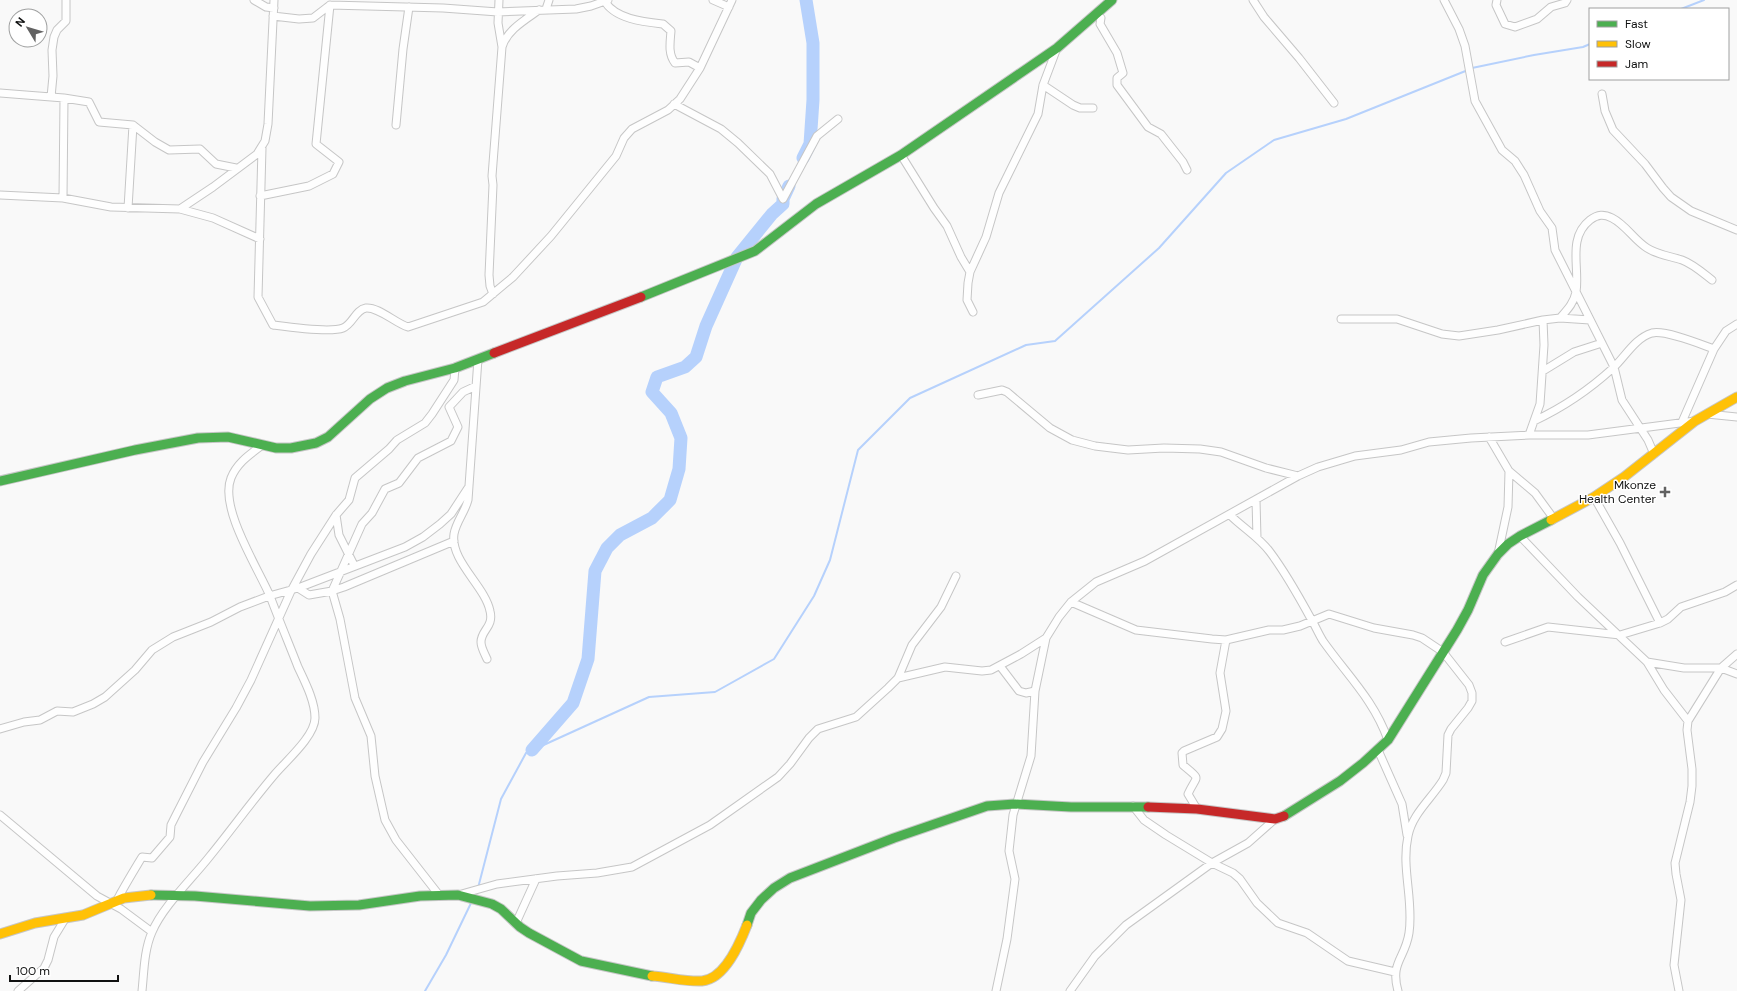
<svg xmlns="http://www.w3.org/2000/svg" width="1737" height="991" viewBox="0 0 1737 991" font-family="'DM Sans',sans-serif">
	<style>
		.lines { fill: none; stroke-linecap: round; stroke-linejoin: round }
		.stream { stroke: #b6d1fc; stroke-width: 2 }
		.river { stroke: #b6d1fc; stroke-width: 13 }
		.street-casing { stroke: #c6c6c6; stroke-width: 9 }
		.fast-casing { stroke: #c6c6c6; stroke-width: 11 }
		.slow-casing { stroke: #c6c6c6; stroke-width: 11 }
		.jam-casing { stroke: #c6c6c6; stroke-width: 11 }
		.street { stroke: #fefefe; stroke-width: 7 }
		.fast { stroke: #4caf50; stroke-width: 9 }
		.slow { stroke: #ffc107; stroke-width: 9 }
		.jam { stroke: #c62828; stroke-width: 9 }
		.poi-dot { fill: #626262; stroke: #fff; stroke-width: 1.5 }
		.labels { text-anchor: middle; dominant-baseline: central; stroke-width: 3; stroke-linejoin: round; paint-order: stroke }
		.poi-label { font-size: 12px; fill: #101111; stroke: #fff; text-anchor: end }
	</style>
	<rect width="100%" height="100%" fill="#f9f9f9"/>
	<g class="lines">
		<path class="stream" d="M 1681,9 L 1704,0
			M 1472,68 L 1534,55 L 1583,47 L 1590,44
			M 478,888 L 501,799 L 526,753 L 649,697 L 715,692 L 774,659 L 814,596 L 830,560 L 858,450 L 910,398 L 1026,345 L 1055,341 L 1159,248 L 1226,173 L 1274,140 L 1346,119 L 1468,70
			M 425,991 L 446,955 L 472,901"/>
		<path class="river" d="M 803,158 L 810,144 L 813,100 L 813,43 L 806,0
			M 532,750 L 573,703 L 588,659 L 595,571 L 607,548 L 620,535 L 652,518 L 670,500 L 679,469 L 681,438 L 671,413 L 652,392 L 657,377 L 685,367 L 696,357 L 706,326 L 737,257 L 772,214 L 783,204 L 783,199 L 789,186"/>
		<defs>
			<path id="street" d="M 254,0 L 266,7 L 274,8
				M 499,0 L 498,23 L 502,47
				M 604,0 C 614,19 644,22 663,24 L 671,31 C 670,43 668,54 675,63 L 689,62 L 700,68
				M 713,0 L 729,7
				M 1253,0 L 1264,17 L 1299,58 L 1334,103
				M 1444,0 L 1459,29 L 1465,46 L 1475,101 L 1502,150 L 1515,161 L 1524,175 L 1540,211 L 1552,228 L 1555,250 L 1614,367 L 1622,400 L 1648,440 L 1654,454
				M 1497,0 L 1496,5 L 1505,24 L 1515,27 L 1537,19 L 1551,7 L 1565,3 L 1567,0
				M 546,9 L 549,0
				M 273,16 L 299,19 L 313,18 L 330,5 L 443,8 L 498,12 L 576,9 L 591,6 L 608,0
				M 1101,18 L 1100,24 L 1117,53 L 1123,73 L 1117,78 L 1117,85 L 1148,127 L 1161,134 L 1183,162 L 1187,170
				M 1043,85 L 1073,105 L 1080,108 L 1093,108
				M 0,93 L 64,98 L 89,102 L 99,122 L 133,125 L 155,142 L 169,150 L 200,149 L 216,164 L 236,168
				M 1602,94 L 1605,111 L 1613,130 L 1645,164 L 1663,188 L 1671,197 L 1691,211 L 1737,230
				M 51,97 L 53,76 L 52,50 L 54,37 L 57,30 L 66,21 L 66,0
				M 674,104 L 721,129 L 738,143 L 770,174 L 783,199 L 817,136 L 838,119
				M 396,125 L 403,49 L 409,7
				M 262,148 L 258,297 L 273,325 C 288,327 330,333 343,328 C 353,324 355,310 366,308 C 379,307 395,323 408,327 L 483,302 L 513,277 L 551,236 L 616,156 L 624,138 L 632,129 L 668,110 L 680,99 L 700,68 L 732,0
				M 901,155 L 934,208 L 947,226 L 961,257 L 970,272
				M 0,195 L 63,198 L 111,207 L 180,209 L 213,218 L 260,239
				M 260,196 L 309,186 L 333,174 L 339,162 L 316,144 L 330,5
				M 63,198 L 64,98
				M 128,208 L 133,125
				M 180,209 L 213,187 L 257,154 L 265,141 L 268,124 L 274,0
				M 493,294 L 490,286 L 489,275 L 493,185 L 492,176 L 502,47 C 507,30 525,20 539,10
				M 973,312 L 967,300 L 968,283 L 970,272 L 986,237 L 999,193 L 1038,114 L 1043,85 L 1057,48
				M 1560,318 C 1567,310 1574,303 1576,292 C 1580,268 1567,238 1590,220 C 1598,214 1604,214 1612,218 C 1626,225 1634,240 1647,248 C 1658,255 1670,256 1682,260 C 1693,264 1703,273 1712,280
				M 1341,319 L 1397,319 L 1442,334 L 1459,336 L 1498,330 L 1543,320 L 1560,318 L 1590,320
				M 478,359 L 468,500 C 465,512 456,522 454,534 C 450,561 485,586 490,611 C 494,627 481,630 481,642 C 481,648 485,654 487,659
				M 1543,371 L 1574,352 L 1602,343
				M 978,395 L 1002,390 L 1007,392 L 1050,428 L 1072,440 L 1095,446 L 1128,450 L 1164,448 L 1200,449 L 1221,452 L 1266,468 L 1298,476
				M 1707,414 L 1737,417
				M 1534,421 C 1564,407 1589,390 1613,368 C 1625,357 1635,338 1652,333 C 1666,330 1700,344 1714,349
				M 1682,422 L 1714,349 L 1726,331 L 1737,324
				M 1529,435 L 1540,404 L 1544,345 L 1543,320
				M 1489,437 L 1509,471 L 1508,507 L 1498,554
				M 1509,471 L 1535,493 L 1554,519
				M 1594,497 L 1620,543 L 1660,623
				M 1256,500 L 1257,538
				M 336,515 L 339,535 L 354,565
				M 1230,515 C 1243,528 1259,537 1270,552 C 1285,572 1298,595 1310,617 C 1315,625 1318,633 1323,641 C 1347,675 1374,700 1388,740
				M 1520,536 L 1578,597 L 1647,662 L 1664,690 L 1688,721
				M 298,588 L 309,595 L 332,591 L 344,587 L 454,541
				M 1071,602 L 1136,630 L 1212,639 L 1226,640 L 1269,630 L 1283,630 L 1300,626 L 1329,614 L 1374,628 L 1413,635 L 1422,638 L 1443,652 L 1469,685 L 1472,693 L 1472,701 L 1468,708 L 1451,729 L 1448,735 L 1446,773 L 1443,780 C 1432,798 1412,814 1408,836 C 1401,868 1414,901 1409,933 C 1405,959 1390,962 1398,991
				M 1505,642 L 1548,627 L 1620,635 L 1660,623 L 1668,619 L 1681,607 L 1725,592 L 1737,585
				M 1647,662 L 1684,668 L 1721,668 L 1737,674
				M 1000,666 L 1019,691 L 1026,693 L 1035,691
				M 898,678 L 945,667 L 982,671 L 991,670 L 1021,654 L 1046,638
				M 0,729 L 24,722 L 40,720 L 57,711 L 73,712 L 93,704 L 105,697 L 135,670 L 152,650 L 173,637 L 211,622 L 240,607 L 269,596 L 298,588 L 405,547 L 423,537 L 440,524 L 451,514 L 468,488
				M 1378,750 L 1402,804 L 1407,835
				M 1133,806 L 1144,820 L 1166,835 L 1212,863 L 1233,873 L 1240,879 L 1257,903 L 1278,923 L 1307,933 L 1348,961 L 1395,972
				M 1197,809 L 1188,794 C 1197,774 1202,781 1183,765 L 1182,753 L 1184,751 L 1217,737 L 1222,729 L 1226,711 L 1220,673 L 1226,640
				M 0,815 L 97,896 L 121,909 L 152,932
				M 439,895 L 396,840 L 385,820 L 375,776 L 371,736 L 355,698 L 340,619 L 332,591 L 362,524 L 372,513 L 385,489 L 399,483 L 418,458 L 451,441 L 458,427 L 449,407 L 463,392 L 476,386
				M 458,895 L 497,884 L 557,876 L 597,873 L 632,867 L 710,825 L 778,777 L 790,764 L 809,738 L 818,729 L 856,717 L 888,688 L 898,678 L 912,645 L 941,607 L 956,576
				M 117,900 C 125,885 133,872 142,857 L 152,858 L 170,837 L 171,825 L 176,815 L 203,762 L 236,708 L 251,680 L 291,591 L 311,554 L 336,515 L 349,500 L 355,478 L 389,449 L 397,440 L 425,423 L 432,414 L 454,380 L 455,368
				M 516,923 L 536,879
				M 18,991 L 44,968 L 48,960 L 54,937 L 65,919
				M 142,991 C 144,972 144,950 152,932 C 163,906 192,879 210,856 C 232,829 252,801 275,774 C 286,761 315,736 315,718 C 315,701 305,682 298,667 C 289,644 279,620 270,596 C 258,568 219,508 231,478 C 237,463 249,455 261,446
				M 996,991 L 1007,939 L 1015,879 L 1009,851 L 1013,815 L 1031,756 L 1035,691 L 1046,638 L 1059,617 L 1071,602 L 1096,582 L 1145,561 L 1298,476 L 1318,467 L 1355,456 L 1401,450 L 1429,442 L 1471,438 L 1529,435 L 1588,435 L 1695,421
				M 1070,991 L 1095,956 L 1126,925 L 1212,863 L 1248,843 L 1275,819
				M 1679,991 L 1674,965 L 1681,900 L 1676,874 L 1675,863 L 1690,802 L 1692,786 L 1692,769 L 1687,730 L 1688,721 L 1721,668 L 1737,654"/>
			<path id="fast" d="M 641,297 L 755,251 L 816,204 L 901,155 L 1057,48 L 1112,0
				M 0,481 L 135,450 L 198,438 L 228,437 L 276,448 L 291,448 L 316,443 L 328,437 L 370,399 L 387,388 L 405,381 L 455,368 L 494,353
				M 1284,816 L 1340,781 L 1363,763 L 1388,740 L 1457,630 L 1468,610 L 1483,575 L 1498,554 L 1508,544 L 1520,536 L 1551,520
				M 151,895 L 195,896 L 310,906 L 359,905 L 420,896 L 458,895 L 492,904 L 501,909 L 520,927 L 529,933 L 581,961 L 652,976
				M 747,925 L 751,913 L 761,900 L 774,888 L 790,878 L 894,838 L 987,806 L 1015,804 L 1071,807 L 1148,807"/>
			<path id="slow" d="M 1551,520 L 1594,497 L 1624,477 L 1695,421 L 1737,397
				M 0,934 L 35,923 L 83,915 L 124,898 L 151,895
				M 652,976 C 668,977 686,982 702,981 C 725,979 740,943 747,925"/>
			<path id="jam" d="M 494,353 L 641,297
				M 1148,807 L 1197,809 L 1275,819 L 1284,816"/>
		</defs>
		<use href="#street" class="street-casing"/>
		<use href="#fast" class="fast-casing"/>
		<use href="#slow" class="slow-casing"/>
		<use href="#jam" class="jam-casing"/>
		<use href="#street" class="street"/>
		<use href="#fast" class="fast"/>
		<use href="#slow" class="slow"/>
		<use href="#jam" class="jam"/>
	</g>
	<path class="poi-dot" d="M1663 486h4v4h4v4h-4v4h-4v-4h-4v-4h4z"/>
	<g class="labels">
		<g class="poi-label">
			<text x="1656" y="485">Mkonze<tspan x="1656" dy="14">Health Center</tspan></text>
		</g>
	</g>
	<rect x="1589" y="8" width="140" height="72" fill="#ffffff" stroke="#9fa0a0"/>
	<rect x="1597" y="21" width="20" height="6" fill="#4caf50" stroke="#9fa0a0"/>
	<text x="1625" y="28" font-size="12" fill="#101111">Fast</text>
	<rect x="1597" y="41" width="20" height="6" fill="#ffc107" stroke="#9fa0a0"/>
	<text x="1625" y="48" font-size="12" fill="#101111">Slow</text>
	<rect x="1597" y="61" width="20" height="6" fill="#c62828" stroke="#9fa0a0"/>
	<text x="1625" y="68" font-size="12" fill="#101111">Jam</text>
	<g transform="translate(28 28) rotate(308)"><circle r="19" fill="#ffffff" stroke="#9fa0a0"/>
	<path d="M0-3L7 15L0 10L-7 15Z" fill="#626262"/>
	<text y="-6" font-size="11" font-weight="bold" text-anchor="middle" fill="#101111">N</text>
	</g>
	<path d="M10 975v6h108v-6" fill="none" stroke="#101111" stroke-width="2"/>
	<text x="16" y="975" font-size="12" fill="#101111" stroke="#ffffff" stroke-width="3" paint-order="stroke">100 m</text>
</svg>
